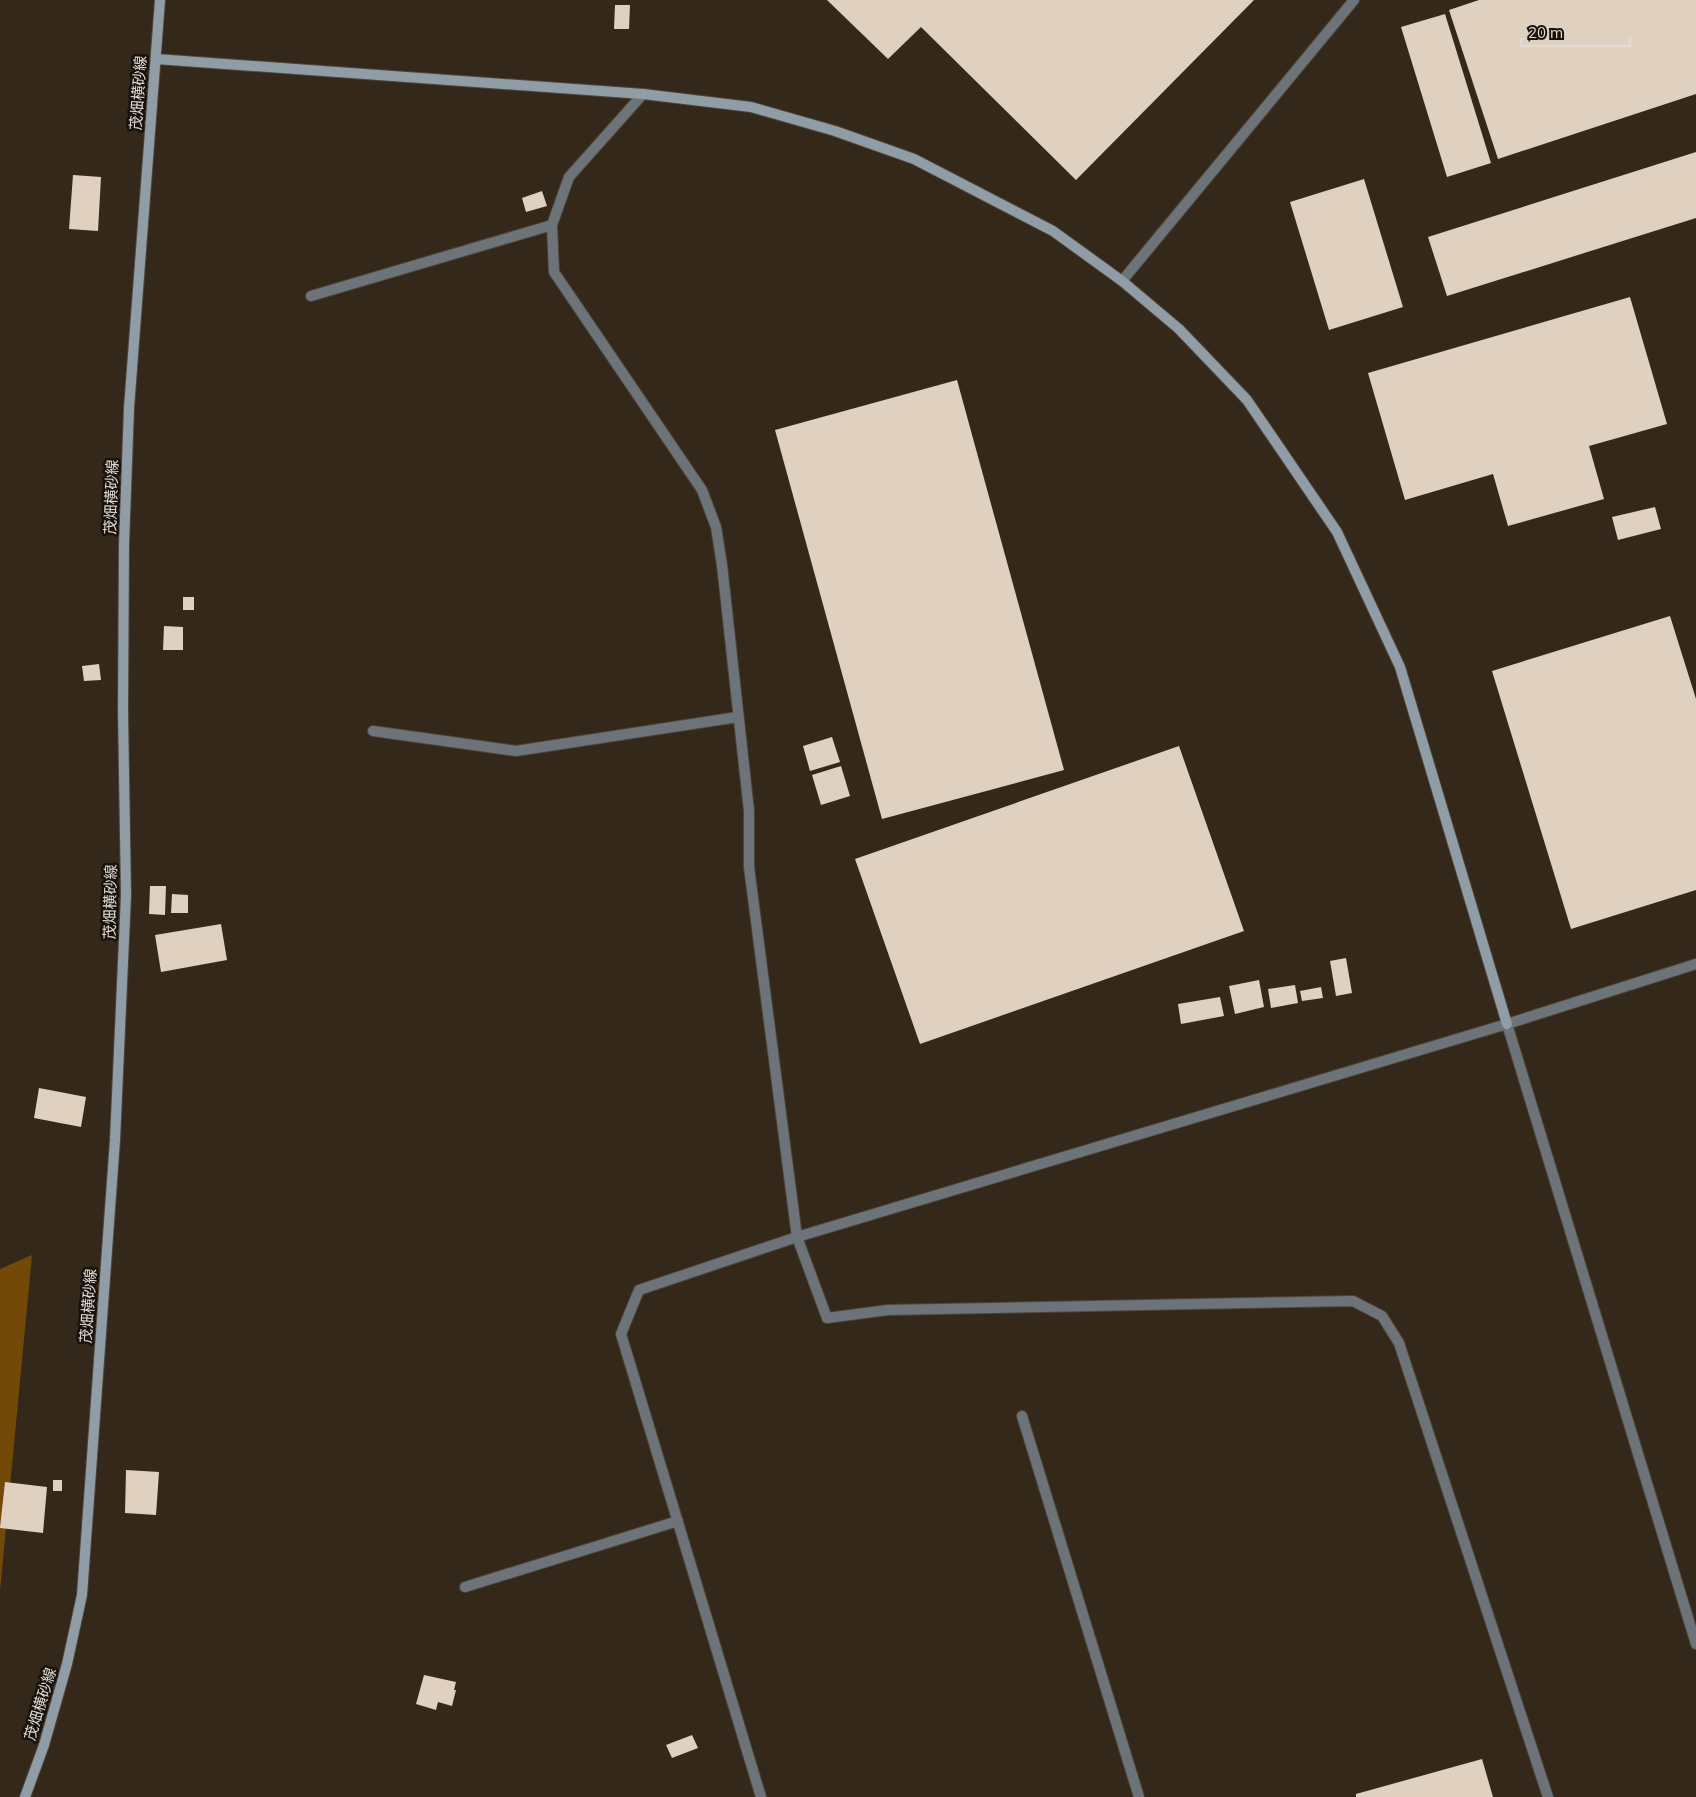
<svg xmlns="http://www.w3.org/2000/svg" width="1696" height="1797" viewBox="0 0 1696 1797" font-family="Mulish,'Noto Sans JP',sans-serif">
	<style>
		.green { fill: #734908 }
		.building { fill: #e0d0c0 }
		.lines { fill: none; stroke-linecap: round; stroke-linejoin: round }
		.lane-casing { stroke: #504538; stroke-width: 12 }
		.street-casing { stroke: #504538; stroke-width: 12 }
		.secondary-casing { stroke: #504538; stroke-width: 12 }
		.lane { stroke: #6c7479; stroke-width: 10 }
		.street { stroke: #6c7479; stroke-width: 10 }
		.secondary { stroke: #909da6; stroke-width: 10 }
		.labels { text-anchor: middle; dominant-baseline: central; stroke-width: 5; stroke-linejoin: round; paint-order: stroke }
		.street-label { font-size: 15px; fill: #e3dbd3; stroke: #17120c }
	</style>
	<rect width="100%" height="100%" fill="#34281b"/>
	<path class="green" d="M 32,1255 L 0,1591 L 0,1269 Z"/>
	<path class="building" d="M 827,0 L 1254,0 L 1076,180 L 921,27 L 888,59 Z
		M 1479,0 L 1696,0 L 1696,94 L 1498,159 L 1449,10 Z
		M 615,5 L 630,5 L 629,29 L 614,29 Z
		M 1445,14 L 1491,163 L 1447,177 L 1401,27 Z
		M 1696,152 L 1696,218 L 1447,296 L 1428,237 Z
		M 73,175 L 101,177 L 98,231 L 69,229 Z
		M 1364,179 L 1403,307 L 1329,330 L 1290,202 Z
		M 542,191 L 547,206 L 526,212 L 522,198 Z
		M 1630,297 L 1667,424 L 1589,446 L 1604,499 L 1508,526 L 1493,474 L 1405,500 L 1368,373 Z
		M 957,380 L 1064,770 L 882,819 L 775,430 Z
		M 1655,507 L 1661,529 L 1618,540 L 1612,517 Z
		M 183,597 L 194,597 L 194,610 L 183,610 Z
		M 1670,616 L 1696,699 L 1696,890 L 1571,929 L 1492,671 Z
		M 164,626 L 183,627 L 183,650 L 163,650 Z
		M 99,664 L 101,680 L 84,681 L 82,666 Z
		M 832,737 L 840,762 L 810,771 L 803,746 Z
		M 1179,746 L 1244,931 L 920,1044 L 855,859 Z
		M 841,766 L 850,796 L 821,805 L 812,775 Z
		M 150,886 L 166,886 L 165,915 L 149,914 Z
		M 172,894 L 188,895 L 188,913 L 171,913 Z
		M 221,924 L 227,960 L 161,972 L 155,935 Z
		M 1346,958 L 1352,993 L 1336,996 L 1330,961 Z
		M 1259,980 L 1264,1007 L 1235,1014 L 1229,986 Z
		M 1295,985 L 1298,1003 L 1271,1008 L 1268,989 Z
		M 1321,987 L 1323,998 L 1302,1001 L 1300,991 Z
		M 1220,997 L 1224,1016 L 1181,1024 L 1178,1004 Z
		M 39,1088 L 86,1097 L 81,1127 L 34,1118 Z
		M 126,1470 L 159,1472 L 156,1515 L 125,1513 Z
		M 53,1480 L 62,1480 L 62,1491 L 53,1491 Z
		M 5,1482 L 47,1487 L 43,1533 L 0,1528 Z
		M 424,1675 L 456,1682 L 454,1690 L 456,1690 L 452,1706 L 438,1702 L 436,1710 L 416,1704 Z
		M 692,1735 L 698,1748 L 672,1758 L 666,1745 Z
		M 1482,1759 L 1493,1797 L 1356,1797 L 1356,1794 Z"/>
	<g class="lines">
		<defs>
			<path id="lane" d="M 1122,281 L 1354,0"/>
			<path id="street" d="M 643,94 L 569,177 L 552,225 L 554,272 L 702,490 L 716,527 L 722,565 L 749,811 L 749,867 L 797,1237 L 827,1318 L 888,1310 L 1353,1301 L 1382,1316 L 1399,1343 L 1548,1797
				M 311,296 L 552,225
				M 373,731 L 516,751 L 738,717
				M 1507,1024 L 1696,1644
				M 1022,1416 L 1139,1797
				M 465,1587 L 678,1521
				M 761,1797 L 621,1334 L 639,1290 L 797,1237 L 1507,1024 L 1696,964"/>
			<path id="secondary" d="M 156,59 L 643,94 L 751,107 L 835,131 L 914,159 L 1053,231 L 1122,281 L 1179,329 L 1247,400 L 1337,532 L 1400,667 L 1507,1024
				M 25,1797 L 44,1745 L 67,1664 L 82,1595 L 115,1140 L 126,895 L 123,711 L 124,545 L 129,408 L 160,0"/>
		</defs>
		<use href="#lane" class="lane-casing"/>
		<use href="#street" class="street-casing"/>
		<use href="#secondary" class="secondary-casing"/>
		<use href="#lane" class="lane"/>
		<use href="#street" class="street"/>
		<use href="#secondary" class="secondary"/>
	</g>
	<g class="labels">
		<g class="street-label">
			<text transform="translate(138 93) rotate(-86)">茂畑横砂線</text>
			<text transform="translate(111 497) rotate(-88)">茂畑横砂線</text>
			<text transform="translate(110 902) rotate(-89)">茂畑横砂線</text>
			<text transform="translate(88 1306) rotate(-86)">茂畑横砂線</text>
			<text transform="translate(40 1704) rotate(-73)">茂畑横砂線</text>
		</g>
	</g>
	<path d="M1521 38v8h109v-8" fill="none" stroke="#e3dbd3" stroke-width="2.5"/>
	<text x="1528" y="38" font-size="15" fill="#e3dbd3" stroke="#17120c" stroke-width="4" paint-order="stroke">20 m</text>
</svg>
